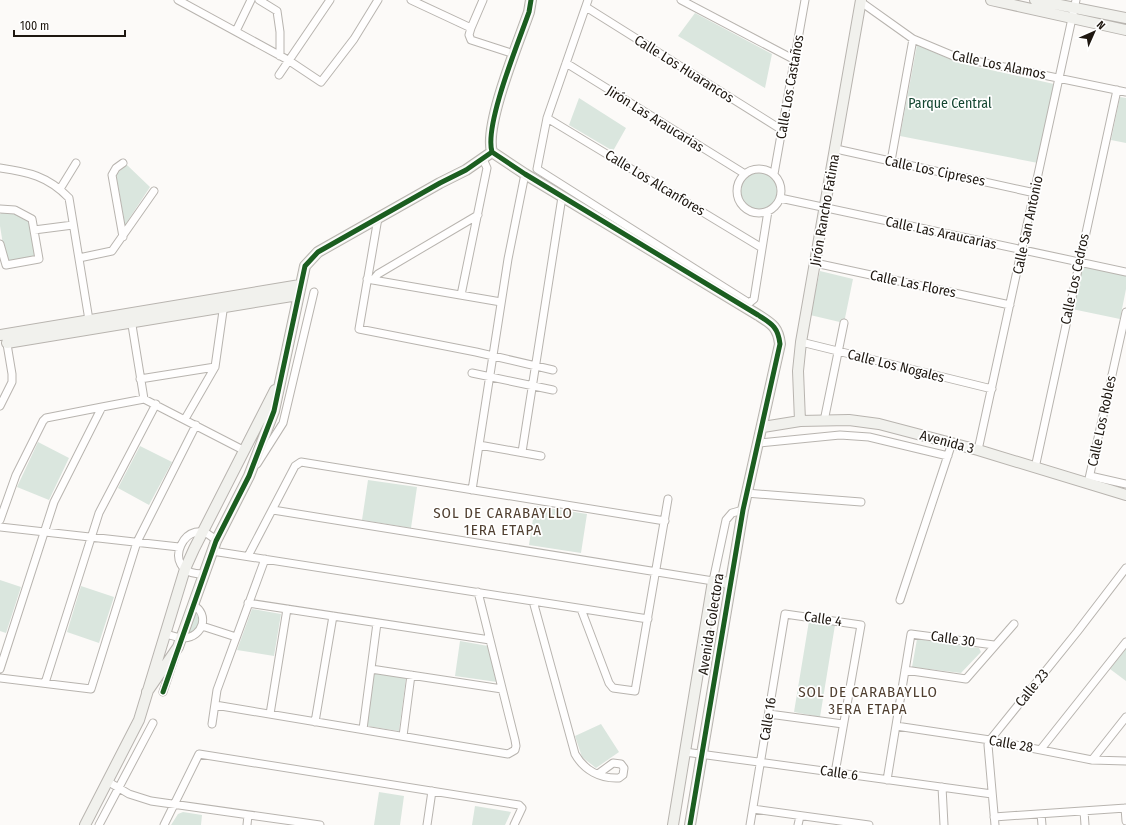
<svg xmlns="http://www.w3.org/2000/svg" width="1126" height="825" viewBox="0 0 1126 825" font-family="'Fira Sans Condensed',sans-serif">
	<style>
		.green { fill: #dae6de }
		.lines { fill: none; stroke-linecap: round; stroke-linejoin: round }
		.street-casing { stroke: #b8b4af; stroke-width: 9 }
		.secondary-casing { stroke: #b8b4af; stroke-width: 12 }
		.street { stroke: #fffefe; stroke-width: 7 }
		.secondary { stroke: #f1f1ed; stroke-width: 10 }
		.cycleway-casing { stroke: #fff; stroke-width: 8 }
		.cycleway { stroke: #1b5e20; stroke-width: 5 }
		.labels { text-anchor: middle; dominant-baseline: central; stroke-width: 3.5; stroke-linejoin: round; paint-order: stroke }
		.street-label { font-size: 14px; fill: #1e1710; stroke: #fff }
		.park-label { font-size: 14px; fill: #154732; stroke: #fff }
		.neighbourhood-label { font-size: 15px; letter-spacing: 1px; fill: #503f30; stroke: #fff }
	</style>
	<rect width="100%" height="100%" fill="#fcfaf8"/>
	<path class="green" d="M 695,13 L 772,54 L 765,88 L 678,36 Z
		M 917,45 L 959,63 L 1054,84 L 1038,163 L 900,136 Z
		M 1120,97 L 1126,98 L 1126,143 L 1111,140 Z
		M 579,98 L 626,128 L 613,151 L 569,125 Z
		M 127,165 L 150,187 L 125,225 L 116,174 Z
		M740 191a19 19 0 1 1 38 0a19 19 0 1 1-38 0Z
		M 4,211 L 21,215 L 29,221 L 36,257 L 6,263 L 0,226 L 0,214 Z
		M 1081,266 L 1126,275 L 1126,289 L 1120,319 L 1072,309 Z
		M 820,271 L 853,279 L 844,323 L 810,315 Z
		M 38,442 L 69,458 L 49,500 L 17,487 Z
		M 140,446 L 172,462 L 149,505 L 118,488 Z
		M 368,480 L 417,487 L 411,528 L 362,520 Z
		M 535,506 L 587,514 L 581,553 L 529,545 Z
		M 0,580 L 21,587 L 6,633 L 0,631 Z
		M 81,586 L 114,597 L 99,643 L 67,632 Z
		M 252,609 L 281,614 L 274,656 L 237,650 Z
		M 195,610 C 201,620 200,632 186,634 Z
		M 809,621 L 835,625 L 820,717 L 794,712 Z
		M 917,639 L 979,648 L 981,652 L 961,673 L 912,667 Z
		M 460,641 L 488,646 L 497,682 L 455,676 Z
		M 1126,649 L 1126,681 L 1110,669 Z
		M 374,673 L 406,678 L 399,731 L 367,726 Z
		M 601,724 L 619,752 L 596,768 L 582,757 L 575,736 Z
		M 379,792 L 404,796 L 400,825 L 374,825 Z
		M 475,806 L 511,812 L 505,825 L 472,825 Z
		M 183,812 L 202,815 L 201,825 L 171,825 L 178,814 Z"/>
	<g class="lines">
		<defs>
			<path id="street" d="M 178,0 L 288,60 L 321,82 L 354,39 L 378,0
				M 259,0 L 277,11 L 280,32 L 280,56
				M 411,0 L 471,28 L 469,35 L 471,40 L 508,52
				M 588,0 L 547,118 L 537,169 L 749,303 L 754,299 L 768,211
				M 681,0 L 795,60
				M 861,2 L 913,39 L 956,57 L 1126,92
				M 586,7 L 782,130
				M 471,28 L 483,0
				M 236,31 L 251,0
				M 566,63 L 745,174
				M 279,75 L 330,0
				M 547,118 L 762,248
				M 836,149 L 1035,193
				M 891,161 L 913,39
				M 123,163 L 116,168 L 112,175 L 123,237
				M 0,168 C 28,172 48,176 69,198 L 89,320
				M737 191a22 22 0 1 1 44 0a22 22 0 1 1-44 0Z
				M 774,174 L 805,0
				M 60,189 L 76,163
				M 780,198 L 1126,272
				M 0,209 L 15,210 L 32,219 L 39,259 L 6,265 L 0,244
				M 378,218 L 359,329 L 476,352 L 553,370
				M 34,230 L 73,225
				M 79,258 L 112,251 L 154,191
				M 815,263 L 1010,305
				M 367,279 L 501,302
				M 373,280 L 378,274 L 478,215
				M 461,295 L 487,168 L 483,159
				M 131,319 L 144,399
				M 801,342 L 992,389
				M 472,373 L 553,390
				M 140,379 L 215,367
				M 0,406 L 12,382 L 12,374 L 6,338
				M 185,419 L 215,367 L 224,304
				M 824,421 L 844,323
				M 759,443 L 840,435 L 869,437 L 948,456
				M 479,445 L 541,456
				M 978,450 L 1076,0
				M 522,452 L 562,197
				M 257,464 L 283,423 L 314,292
				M 1035,468 L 1117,90
				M 1090,476 L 1126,484
				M 1088,483 L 1126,312
				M 472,490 L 508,259 L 525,174
				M 746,493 L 861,502
				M 273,510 L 713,581 L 726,520 L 732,513 L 743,510
				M 0,520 L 16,475 L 43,421 L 46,418 L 102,407
				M 0,527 L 179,547
				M 212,551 L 648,619
				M 248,556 L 295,466 L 301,462 L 665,521
				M 203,574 C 155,574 188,508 216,541
				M 900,600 L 952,443
				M 533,601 L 575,754 C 584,770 600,779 619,778 L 623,775 L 624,768 L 621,764 L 613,763 L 598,774
				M 248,603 L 490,640
				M 581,609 L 609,683 L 613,688 L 635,691 L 668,499
				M 202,626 L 236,637
				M 165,634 C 171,635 178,638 184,638 C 203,637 210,614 193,605
				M 0,669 L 54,502 L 102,407 L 144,399 L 245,451
				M 371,669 L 502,689
				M 905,670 L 966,679 L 1014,624
				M 0,678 L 91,689 L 137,542 L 196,425
				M 45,683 L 99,513 L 156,404
				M 163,692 L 175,656
				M 215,705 L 508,754 L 515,750 L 516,746 L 515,740 L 478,592
				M 270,714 L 287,609
				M 769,714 L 843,724
				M 315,722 L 333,616
				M 212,724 L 217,690 L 265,559
				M 896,726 L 990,740 L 1092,760 L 1126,761
				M 363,729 L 377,623
				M 403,736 L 411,675
				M 1041,749 L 1126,642
				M 685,752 L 992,794
				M 1092,760 L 1126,717
				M 887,780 L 911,634 L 994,645
				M 107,781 L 129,794 L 151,801 L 320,825
				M 942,787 L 944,825
				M 1125,808 L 1126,821
				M 753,809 L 869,825
				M 1084,811 L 1085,825
				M 1041,814 L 1042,825
				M 994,817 L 1126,808
				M 99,825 L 153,723
				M 164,825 L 199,754 L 519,805 L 522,808 L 514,825
				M 247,825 L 248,815
				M 427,825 L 432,791
				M 750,825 L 785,614 L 861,625 L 835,773
				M 798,825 L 800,816
				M 995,825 L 988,745 L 990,740 L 1077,632 L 1126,568"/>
			<path id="secondary" d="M 531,0 L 529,12 C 519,41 484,125 492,152 L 525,174 L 758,315 C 772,324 778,327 780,344 L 743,510 L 690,825
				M 991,0 L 1126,30
				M 1035,0 L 1126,18
				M 0,335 L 300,285
				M 7,343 L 298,295
				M 800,421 L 798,371 L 801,342 L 861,0
				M 763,427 L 800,421 L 849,420 L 879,424 L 978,450 L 1126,495
				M 147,692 L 178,647 L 216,541 L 249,476 L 274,411 L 305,266 L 318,252 L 440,183 L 466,170 L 492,152
				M 85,825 L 139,720 L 185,569 L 194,549 L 275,390
				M 673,825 L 713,581 L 730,583"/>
		</defs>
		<use href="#street" class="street-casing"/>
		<use href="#secondary" class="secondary-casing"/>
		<use href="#street" class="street"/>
		<use href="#secondary" class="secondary"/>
		<defs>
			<path id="cycleway" d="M 531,0 L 529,12 C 519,41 484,125 492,152 L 525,174 L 758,315 C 772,324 778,327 780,344 L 743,510 L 690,825
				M 163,692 L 216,541 L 249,476 L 274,411 L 305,266 L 318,252 L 440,183 L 466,170 L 492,152"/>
		</defs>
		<use href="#cycleway" class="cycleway-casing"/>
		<use href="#cycleway" class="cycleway"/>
	</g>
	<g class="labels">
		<g class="street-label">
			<text transform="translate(999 65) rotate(12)">Calle Los Alamos</text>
			<text transform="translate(684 69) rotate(32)">Calle Los Huarancos</text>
			<text transform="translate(790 87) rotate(-80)">Calle Los Castaños</text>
			<text transform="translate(655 119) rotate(32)">Jirón Las Araucarias</text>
			<text transform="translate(935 171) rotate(12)">Calle Los Cipreses</text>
			<text transform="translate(655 183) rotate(31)">Calle Los Alcanfores</text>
			<text transform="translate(825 210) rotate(-80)">Jirón Rancho Fatima</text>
			<text transform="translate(1028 225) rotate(-78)">Calle San Antonio</text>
			<text transform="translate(941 233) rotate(12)">Calle Las Araucarias</text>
			<text transform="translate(1075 279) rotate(-78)">Calle Los Cedros</text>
			<text transform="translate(913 284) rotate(12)">Calle Las Flores</text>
			<text transform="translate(896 366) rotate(14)">Calle Los Nogales</text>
			<text transform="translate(1102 421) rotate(-78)">Calle Los Robles</text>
			<text transform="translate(947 442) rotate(15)">Avenida 3</text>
			<text transform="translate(823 619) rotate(8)">Calle 4</text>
			<text transform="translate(711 624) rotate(-81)">Avenida Colectora</text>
			<text transform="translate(953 639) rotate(8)">Calle 30</text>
			<text transform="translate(1032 688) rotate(-51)">Calle 23</text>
			<text transform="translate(768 719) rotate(-81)">Calle 16</text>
			<text transform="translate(1011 744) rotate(10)">Calle 28</text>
			<text transform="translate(839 773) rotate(8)">Calle 6</text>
		</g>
		<g class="park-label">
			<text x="950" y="103">Parque Central</text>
		</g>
		<g class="neighbourhood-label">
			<text x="503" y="513">SOL DE CARABAYLLO<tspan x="503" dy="17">1ERA ETAPA</tspan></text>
			<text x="868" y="692">SOL DE CARABAYLLO<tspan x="868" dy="17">3ERA ETAPA</tspan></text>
		</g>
	</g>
	<g transform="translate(1094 32) rotate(45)" stroke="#ffffff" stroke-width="3" paint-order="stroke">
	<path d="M0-3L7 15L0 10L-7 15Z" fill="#1e1710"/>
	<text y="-6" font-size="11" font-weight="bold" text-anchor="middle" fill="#1e1710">N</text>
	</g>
	<path d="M14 30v6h111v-6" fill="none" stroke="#1e1710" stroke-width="2"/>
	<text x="20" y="30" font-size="12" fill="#1e1710" stroke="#ffffff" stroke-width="3" paint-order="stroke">100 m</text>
</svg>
